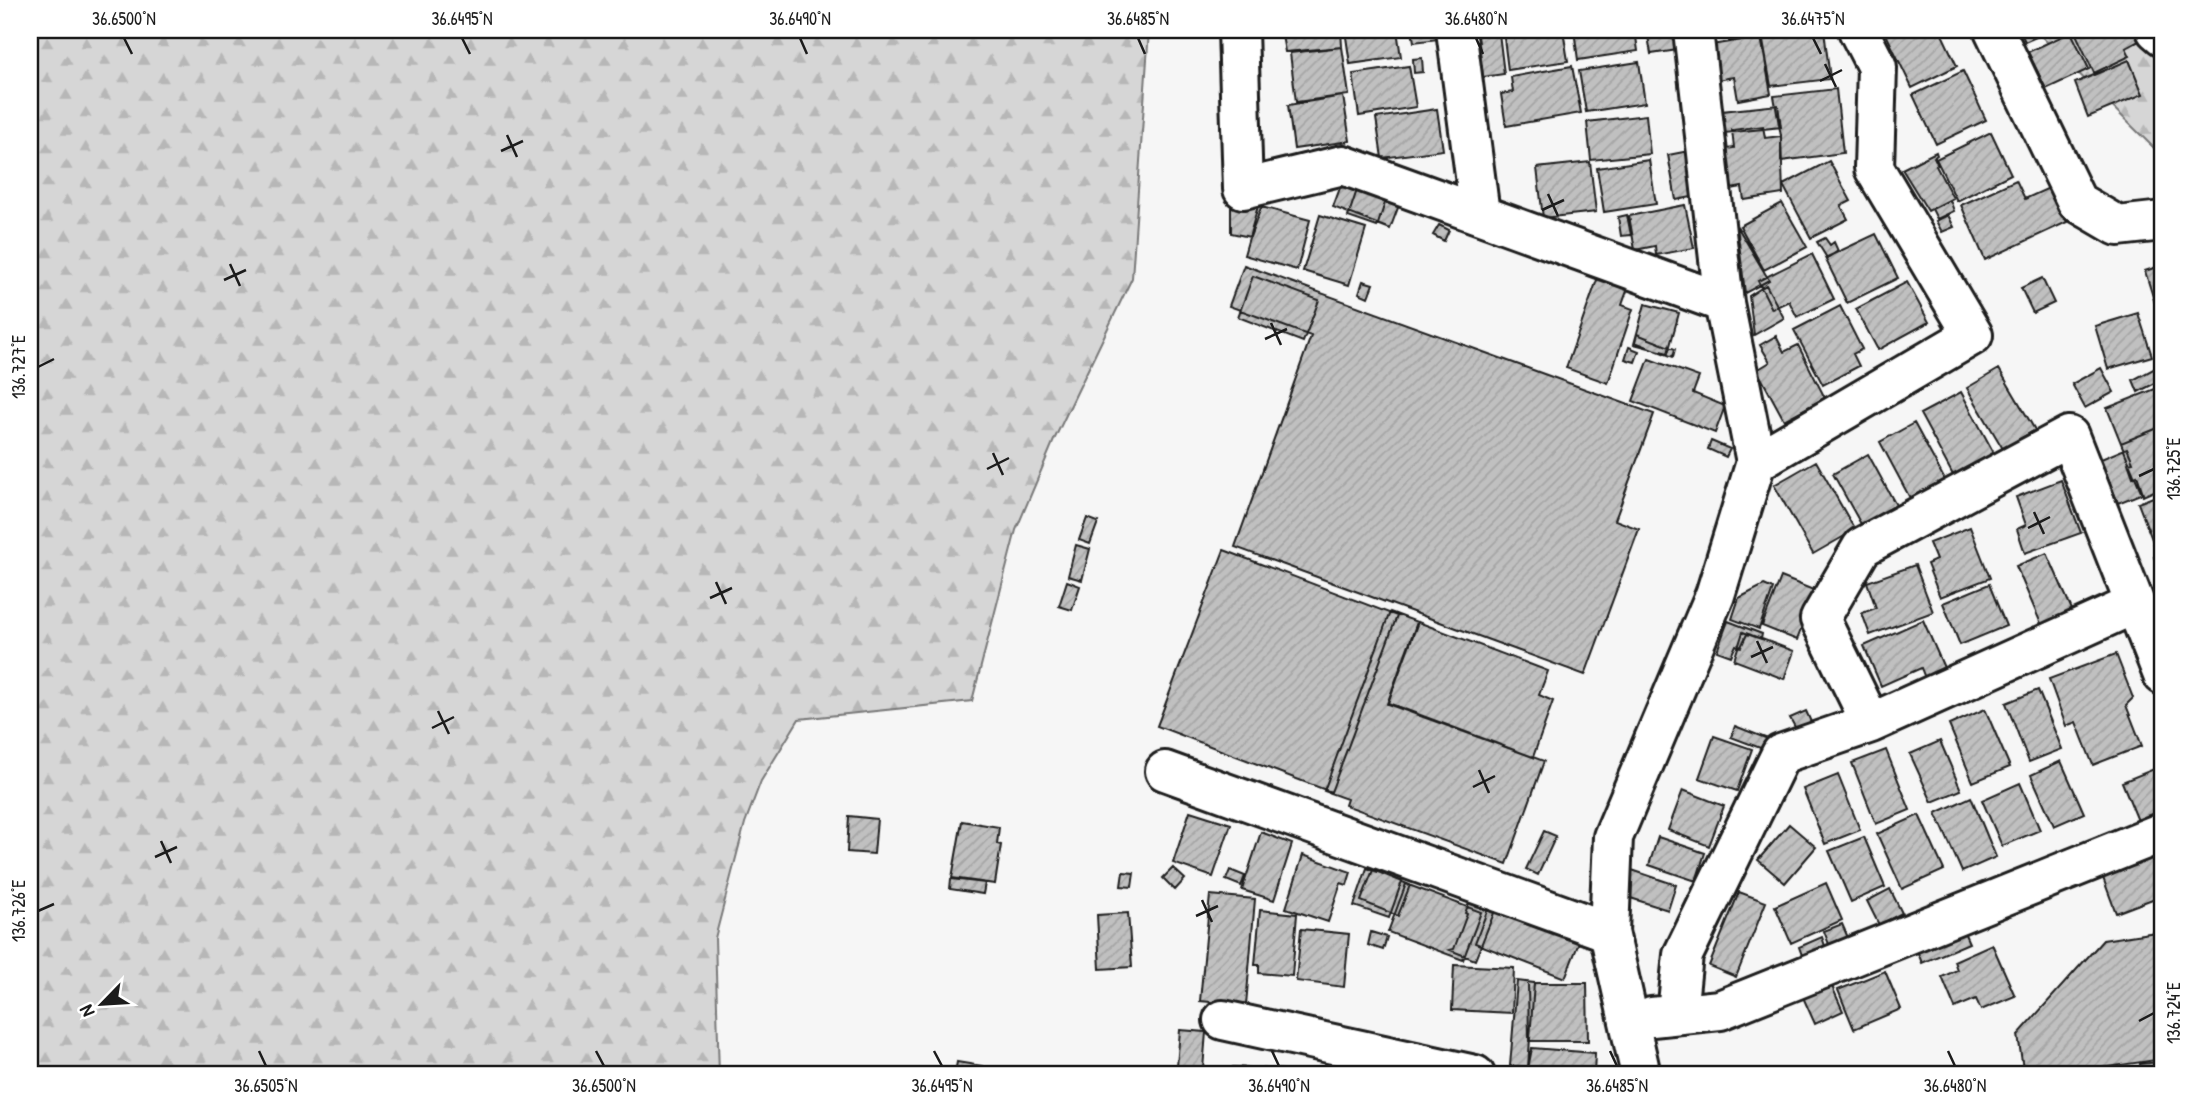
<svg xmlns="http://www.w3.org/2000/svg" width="2193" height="1105" viewBox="0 0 2193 1105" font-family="'Patrick Hand',sans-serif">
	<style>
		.forest { fill: url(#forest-firs); stroke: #797979; stroke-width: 2 }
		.building { fill: url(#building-hatch); stroke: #1c1c1c; stroke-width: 2 }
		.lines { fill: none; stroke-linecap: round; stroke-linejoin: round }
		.minor-casing { stroke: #1c1c1c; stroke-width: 44 }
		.minor { stroke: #fff; stroke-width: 38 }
		.ticks { fill: none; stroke: #1c1c1c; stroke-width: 2.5 }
		.neatline { fill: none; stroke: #1c1c1c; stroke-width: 2.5 }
		.ticks-label { font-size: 18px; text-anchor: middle; fill: #1c1c1c }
	</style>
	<defs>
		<pattern id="forest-firs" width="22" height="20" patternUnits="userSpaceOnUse" patternTransform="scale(1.75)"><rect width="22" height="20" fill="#d6d6d6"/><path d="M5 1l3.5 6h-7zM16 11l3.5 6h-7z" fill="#b7b7b7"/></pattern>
		<pattern id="building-hatch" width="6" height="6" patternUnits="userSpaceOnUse" patternTransform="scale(1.75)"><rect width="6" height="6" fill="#c0c0c0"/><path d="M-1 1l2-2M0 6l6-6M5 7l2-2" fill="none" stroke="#a4a4a4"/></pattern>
	</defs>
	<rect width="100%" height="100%" fill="#f6f6f6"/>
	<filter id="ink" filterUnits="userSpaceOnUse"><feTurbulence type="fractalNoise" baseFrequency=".0143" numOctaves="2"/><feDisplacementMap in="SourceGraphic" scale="14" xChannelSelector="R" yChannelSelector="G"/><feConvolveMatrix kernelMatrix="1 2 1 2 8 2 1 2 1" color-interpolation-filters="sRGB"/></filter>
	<g filter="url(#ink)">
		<path class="forest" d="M 30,30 L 1149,30 L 1132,278 L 1054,440 L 1016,530 L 972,701 L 799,719 L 761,781 L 745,823 L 715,938 L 719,1075 L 30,1075 Z
			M 2035,30 L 2163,30 L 2163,157 Z"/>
		<path class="building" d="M 1281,30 L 1341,30 L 1342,47 L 1285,52 Z
			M 1345,30 L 1397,30 L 1401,57 L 1350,64 Z
			M 1412,30 L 1438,30 L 1439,39 L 1414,42 Z
			M 1477,30 L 1502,30 L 1503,33 L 1499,33 L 1504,74 L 1483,77 Z
			M 1503,30 L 1563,30 L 1568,61 L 1508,70 Z
			M 1574,30 L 1635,30 L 1638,51 L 1578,60 Z
			M 1647,30 L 1675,30 L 1678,50 L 1651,54 Z
			M 1727,30 L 1763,30 L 1764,36 L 1729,41 Z
			M 1761,30 L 1824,30 L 1830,79 L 1771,86 Z
			M 1884,30 L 1940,30 L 1957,66 L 1912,88 Z
			M 2020,30 L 2052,30 L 2025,42 Z
			M 2079,30 L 2133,30 L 2139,41 L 2126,48 L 2130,56 L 2094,73 L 2075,32 Z
			M 2071,32 L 2089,69 L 2046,89 L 2028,52 Z
			M 1761,37 L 1771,94 L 1738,100 L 1734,77 L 1717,80 L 1711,45 Z
			M 1342,47 L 1349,95 L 1296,102 L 1290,53 Z
			M 1422,58 L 1423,72 L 1414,73 L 1413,59 Z
			M 2129,60 L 2143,94 L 2088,117 L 2075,83 Z
			M 1639,62 L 1645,103 L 1586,112 L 1579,71 Z
			M 1409,66 L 1416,107 L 1359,116 L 1353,74 Z
			M 1572,66 L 1581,113 L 1506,126 L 1501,94 L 1513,92 L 1511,77 Z
			M 1963,71 L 1986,120 L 1936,144 L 1913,95 Z
			M 1836,89 L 1843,153 L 1781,161 L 1781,136 L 1774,96 Z
			M 1343,96 L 1350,141 L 1294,149 L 1288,105 Z
			M 1778,105 L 1781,127 L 1725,133 L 1722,111 Z
			M 1437,109 L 1443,150 L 1382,158 L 1376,118 Z
			M 1646,115 L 1650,154 L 1591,160 L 1587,122 Z
			M 1763,126 L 1765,138 L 1781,136 L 1783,194 L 1744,200 L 1742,187 L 1731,189 L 1726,149 L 1734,148 L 1732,130 Z
			M 1991,132 L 2011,174 L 1957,201 L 1936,159 Z
			M 1689,151 L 1697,196 L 1676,200 L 1668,155 Z
			M 1936,152 L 1937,155 L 1934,157 L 1938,165 L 1936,166 L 1953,198 L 1928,211 L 1902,169 Z
			M 1649,160 L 1656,204 L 1604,212 L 1597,168 Z
			M 1829,161 L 1851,201 L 1841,206 L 1848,219 L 1811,238 L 1783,185 Z
			M 1590,162 L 1596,212 L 1543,218 L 1537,168 Z
			M 2016,180 L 2025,199 L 2051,187 L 2067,222 L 1985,260 L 1961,205 Z
			M 1349,186 L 1399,205 L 1390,229 L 1333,207 L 1340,188 Z
			M 1357,190 L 1386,200 L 1377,227 L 1348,217 Z
			M 1950,200 L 1954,211 L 1937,219 L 1932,209 Z
			M 1245,201 L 1262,205 L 1250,237 L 1231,233 L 1231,204 Z
			M 1782,203 L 1807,247 L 1764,270 L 1740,226 Z
			M 1685,205 L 1694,248 L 1656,255 L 1655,246 L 1635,250 L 1629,216 Z
			M 1258,206 L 1310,220 L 1297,270 L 1244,255 Z
			M 1320,215 L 1366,229 L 1349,285 L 1303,271 Z
			M 1627,215 L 1631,235 L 1621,236 L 1618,217 Z
			M 1948,215 L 1954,227 L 1942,232 L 1936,221 Z
			M 1439,225 L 1449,230 L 1444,241 L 1433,235 Z
			M 1737,226 L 1769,280 L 1745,293 Z
			M 1876,234 L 1898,278 L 1847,303 L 1825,258 Z
			M 1825,238 L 1830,245 L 1834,242 L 1838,251 L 1827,258 L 1817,242 Z
			M 1812,254 L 1834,299 L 1797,317 L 1789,301 L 1772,309 L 1758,281 Z
			M 1244,265 L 1654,414 L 1615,520 L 1639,529 L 1585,675 L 1235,547 L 1311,336 L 1229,306 Z
			M 2163,265 L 2163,329 L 2145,271 Z
			M 1253,276 L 1319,300 L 1303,342 L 1238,317 Z
			M 1598,277 L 1628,288 L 1622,305 L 1633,309 L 1608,383 L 1566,368 Z
			M 2042,278 L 2054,303 L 2033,313 L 2021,288 Z
			M 1363,281 L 1373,284 L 1368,297 L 1359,293 Z
			M 1907,282 L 1929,322 L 1878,350 L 1856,309 Z
			M 1766,285 L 1784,318 L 1754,335 L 1749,296 Z
			M 1645,304 L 1679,313 L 1668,353 L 1634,344 Z
			M 1840,306 L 1862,349 L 1853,354 L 1859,366 L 1823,385 L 1794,330 Z
			M 2138,313 L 2152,356 L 2108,369 L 2095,326 Z
			M 1637,334 L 1675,349 L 1673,357 L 1635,342 Z
			M 1776,336 L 1784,352 L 1798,345 L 1825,398 L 1784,420 L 1757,370 L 1770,362 L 1760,345 Z
			M 1629,347 L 1639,351 L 1635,362 L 1625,359 Z
			M 1649,359 L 1699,377 L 1693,393 L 1725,406 L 1715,433 L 1633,401 Z
			M 2157,367 L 2163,379 L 2138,392 L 2133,380 Z
			M 2101,368 L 2114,392 L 2085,408 L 2072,384 Z
			M 1999,369 L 2035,430 L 2003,449 L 1967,388 Z
			M 2160,387 L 2163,394 L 2163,426 L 2121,443 L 2107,408 Z
			M 1961,392 L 1995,455 L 1954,477 L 1920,414 Z
			M 1914,423 L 1946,482 L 1911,500 L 1880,442 Z
			M 2163,426 L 2163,487 L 2143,496 L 2121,443 Z
			M 1711,441 L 1730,449 L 1726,457 L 1708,449 Z
			M 2127,448 L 2133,462 L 2128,463 L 2133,477 L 2137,475 L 2143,493 L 2118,503 L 2101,459 Z
			M 1868,454 L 1897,507 L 1862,526 L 1833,474 Z
			M 1816,461 L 1855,530 L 1813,554 L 1774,485 Z
			M 2061,480 L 2081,533 L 2025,553 L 2017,529 L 2026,525 L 2016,497 Z
			M 2163,493 L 2163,544 L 2155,547 L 2138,503 Z
			M 1087,518 L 1098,522 L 1090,544 L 1079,540 Z
			M 1970,527 L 1990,578 L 1940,597 L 1927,564 L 1936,560 L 1929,543 Z
			M 1076,545 L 1090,549 L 1082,580 L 1068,576 Z
			M 1224,550 L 1397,616 L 1331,792 L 1157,726 Z
			M 2047,553 L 2073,612 L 2042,626 L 2016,566 Z
			M 2163,554 L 2163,580 L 2154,557 Z
			M 1915,565 L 1933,612 L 1870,635 L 1862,613 L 1876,608 L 1867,582 Z
			M 1781,577 L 1816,591 L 1797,640 L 1762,626 Z
			M 1067,581 L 1080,586 L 1072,610 L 1059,606 Z
			M 1989,584 L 2006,626 L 1960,645 L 1943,603 Z
			M 1764,585 L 1773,589 L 1759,629 L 1732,619 L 1739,598 Z
			M 1390,612 L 1417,622 L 1387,704 L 1544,761 L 1507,864 L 1345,805 L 1347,799 L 1324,791 Z
			M 1923,620 L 1945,670 L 1925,678 L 1921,668 L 1881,686 L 1864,646 Z
			M 1728,621 L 1762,634 L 1761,639 L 1747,634 L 1741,647 L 1736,645 L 1731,656 L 1717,651 Z
			M 1418,622 L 1548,671 L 1539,695 L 1553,701 L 1533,757 L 1388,703 Z
			M 1743,632 L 1794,651 L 1784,679 L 1734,660 Z
			M 2116,654 L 2133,698 L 2126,705 L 2142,746 L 2093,765 L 2076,722 L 2066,726 L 2049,679 Z
			M 2038,690 L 2062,749 L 2029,762 L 2006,703 Z
			M 1985,709 L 2010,767 L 1973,782 L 1949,725 Z
			M 1806,711 L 1811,722 L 1796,729 L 1790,718 Z
			M 1735,726 L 1768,739 L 1763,749 L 1731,737 Z
			M 1714,736 L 1752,749 L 1737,791 L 1699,778 Z
			M 1940,741 L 1961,790 L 1932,802 L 1910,754 Z
			M 1886,750 L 1910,810 L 1876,824 L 1852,763 Z
			M 2061,761 L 2084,813 L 2054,826 L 2031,775 Z
			M 2159,767 L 2163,778 L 2163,825 L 2143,833 L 2122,782 Z
			M 1838,775 L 1860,830 L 1825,844 L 1803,789 Z
			M 2020,783 L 2040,830 L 2002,846 L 1982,800 Z
			M 1683,790 L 1724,806 L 1709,846 L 1668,830 Z
			M 1971,797 L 1996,857 L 1962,872 L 1936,813 Z
			M 1190,811 L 1231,824 L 1213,877 L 1173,863 Z
			M 1919,815 L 1944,870 L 1902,889 L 1877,834 Z
			M 849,816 L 877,819 L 874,854 L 847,852 Z
			M 962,821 L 999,827 L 997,844 L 1001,845 L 995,884 L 952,878 Z
			M 1789,824 L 1816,847 L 1785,883 L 1758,860 Z
			M 1544,831 L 1556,836 L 1538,875 L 1526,869 Z
			M 1261,832 L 1292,844 L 1274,900 L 1242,890 Z
			M 1658,837 L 1705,853 L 1696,881 L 1649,865 Z
			M 1864,837 L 1885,887 L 1851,902 L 1829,851 Z
			M 1303,855 L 1351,872 L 1347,885 L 1341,883 L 1328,922 L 1286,908 Z
			M 2157,855 L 2163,872 L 2163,895 L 2116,913 L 2102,875 Z
			M 1173,868 L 1185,879 L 1175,890 L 1163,878 Z
			M 1367,868 L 1402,881 L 1389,918 L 1354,906 Z
			M 1626,868 L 1676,885 L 1668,910 L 1618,894 Z
			M 1230,870 L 1245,876 L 1241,886 L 1226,880 Z
			M 1373,870 L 1410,885 L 1398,916 L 1361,901 Z
			M 1123,872 L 1134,873 L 1132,887 L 1121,886 Z
			M 951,879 L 985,883 L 983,894 L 950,889 Z
			M 1826,883 L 1842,920 L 1791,943 L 1775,906 Z
			M 1406,884 L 1481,912 L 1463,960 L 1388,932 Z
			M 1890,889 L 1902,913 L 1879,925 L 1867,901 Z
			M 1739,892 L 1766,902 L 1736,977 L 1709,966 Z
			M 1210,895 L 1255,899 L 1246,1005 L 1200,1001 Z
			M 1492,898 L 1583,932 L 1565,978 L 1475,943 Z
			M 1469,903 L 1494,913 L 1475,960 L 1450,950 L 1454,949 L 1467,914 L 1465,913 Z
			M 1260,910 L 1297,914 L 1292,976 L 1259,973 L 1259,965 L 1255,965 Z
			M 1128,913 L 1132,967 L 1100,969 L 1097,915 Z
			M 1959,921 L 1969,943 L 1922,963 L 1913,941 Z
			M 1842,924 L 1849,940 L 1830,947 L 1824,931 Z
			M 1301,929 L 1349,934 L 1344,987 L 1296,981 Z
			M 2163,931 L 2163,1059 L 2052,1075 L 2024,1075 L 2018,1035 L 2103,940 Z
			M 1371,932 L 1387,937 L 1383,950 L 1368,945 Z
			M 1822,937 L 1826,949 L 1803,958 L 1799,947 Z
			M 1992,944 L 2015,996 L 1981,1010 L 1976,999 L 1955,1008 L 1942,977 L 1957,970 L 1954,961 Z
			M 1454,965 L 1514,968 L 1512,1013 L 1452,1010 Z
			M 1885,971 L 1901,1009 L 1854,1029 L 1838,990 Z
			M 1517,981 L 1534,983 L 1528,1067 L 1510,1066 Z
			M 1830,982 L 1843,1011 L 1815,1024 L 1802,995 Z
			M 1528,983 L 1587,983 L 1588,1041 L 1529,1041 Z
			M 1180,1030 L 1206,1032 L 1203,1069 L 1177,1066 Z
			M 1532,1048 L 1595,1053 L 1594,1075 L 1549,1075 L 1528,1069 Z
			M 957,1062 L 982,1066 L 980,1075 L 955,1073 Z
			M 2158,1062 L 2159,1070 L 2142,1073 L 2140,1064 Z
			M 1233,1067 L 1283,1070 L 1282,1075 L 1233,1075 Z
			M 1182,1070 L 1227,1073 L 1227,1075 L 1181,1075 Z"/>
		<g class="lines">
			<defs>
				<path id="minor" d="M 1238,30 L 1243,189 L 1343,165 L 1724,303
					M 1456,30 L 1480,214
					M 1994,30 L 2077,202 L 2118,226 L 2163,221
					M 2156,30 L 2163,36
					M 1756,462 L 1973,335 L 1874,168 L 1877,67 L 1858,30
					M 1871,723 L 2135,604
					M 1165,771 L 1609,932
					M 1677,1013 L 1683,955 L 1781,754 L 1871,723 L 1820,619 L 1862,547 L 2069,436 L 2163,675
					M 1652,1017 L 1720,1010 L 2163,832
					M 1223,1020 L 1475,1075
					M 1641,1075 L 1609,932 L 1613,837 L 1715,595 L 1756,462 L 1724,303 L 1693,30"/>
			</defs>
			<use href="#minor" class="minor-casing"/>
			<use href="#minor" class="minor"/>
		</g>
	</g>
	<path class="ticks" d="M 124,38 L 132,54M 462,38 L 470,54M 800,38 L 807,54M 1138,38 L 1145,54M 1476,38 L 1483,54M 1813,38 L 1821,54M 1825,64 L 1836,87M 1820,81 L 1842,70M 507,135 L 517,157M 501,151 L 523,141M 1548,194 L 1558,216M 1542,210 L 1564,200M 230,264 L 240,286M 224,280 L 246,270M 1271,323 L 1281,345M 1265,339 L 1287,329M 38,367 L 54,359M 993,453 L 1003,475M 987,469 L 1009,458M 2139,476 L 2154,469M 2034,512 L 2044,534M 2028,528 L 2050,517M 716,582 L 726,604M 710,598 L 732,588M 1757,641 L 1767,663M 1751,657 L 1773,647M 438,711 L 449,734M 432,728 L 454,717M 1479,770 L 1489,793M 1473,787 L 1495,776M 161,841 L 171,863M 155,857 L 177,847M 1202,900 L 1212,922M 38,911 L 54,904M 1196,916 L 1218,906M 2139,1021 L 2154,1013M 259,1051 L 266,1066M 596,1051 L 604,1066M 934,1051 L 942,1066M 1272,1051 L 1279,1066M 1610,1051 L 1617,1066M 1948,1051 L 1955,1066"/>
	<rect width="2193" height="1105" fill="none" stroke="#fff" stroke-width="77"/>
	<g transform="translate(102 1004) rotate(245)" stroke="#ffffff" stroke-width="5" paint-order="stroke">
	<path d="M0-5L12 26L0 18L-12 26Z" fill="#1c1c1c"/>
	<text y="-10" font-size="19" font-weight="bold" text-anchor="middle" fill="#1c1c1c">N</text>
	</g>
	<rect x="38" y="38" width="2116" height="1028" class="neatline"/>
	<g class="ticks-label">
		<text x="124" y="25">36.6500°N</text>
		<text x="462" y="25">36.6495°N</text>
		<text x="800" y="25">36.6490°N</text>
		<text x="1138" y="25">36.6485°N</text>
		<text x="1476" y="25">36.6480°N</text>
		<text x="1813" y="25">36.6475°N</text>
		<text transform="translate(19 367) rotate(-90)" y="6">136.727°E</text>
		<text transform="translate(2174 469) rotate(-90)" y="6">136.725°E</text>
		<text transform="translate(19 911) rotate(-90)" y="6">136.726°E</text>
		<text transform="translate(2174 1013) rotate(-90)" y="6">136.724°E</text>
		<text x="266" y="1092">36.6505°N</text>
		<text x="604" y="1092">36.6500°N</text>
		<text x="942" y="1092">36.6495°N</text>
		<text x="1279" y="1092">36.6490°N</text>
		<text x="1617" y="1092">36.6485°N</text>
		<text x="1955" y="1092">36.6480°N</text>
	</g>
</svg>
